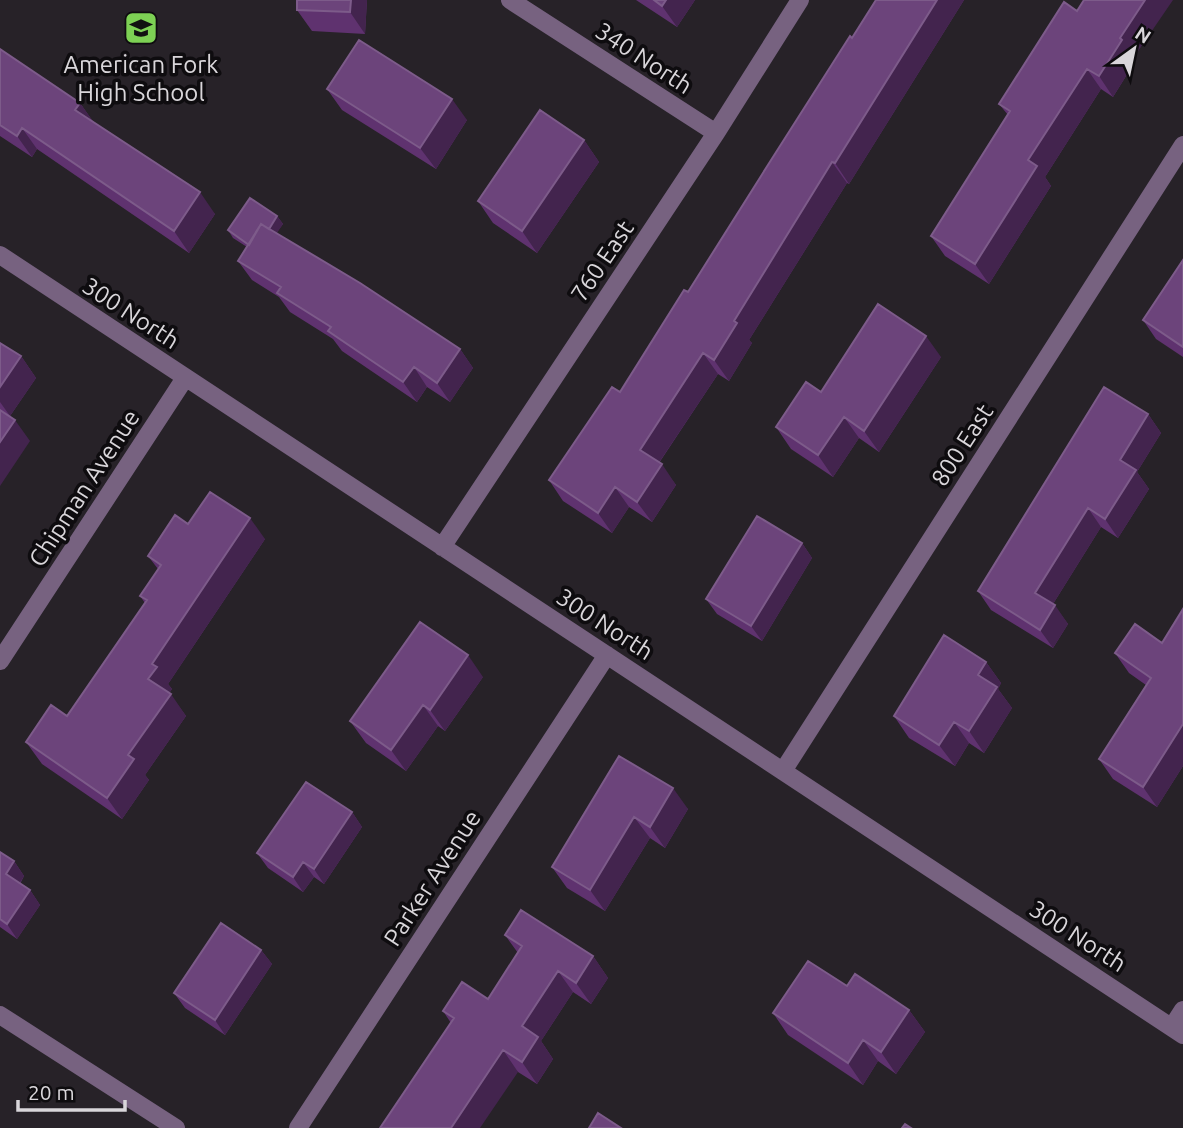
<svg xmlns="http://www.w3.org/2000/svg" width="1183" height="1128" viewBox="0 0 1183 1128" font-family="Ubuntu,sans-serif">
	<style>
		.lines { fill: none; stroke-linecap: round; stroke-linejoin: round }
		.minor { stroke: #776280; stroke-width: 18 }
		.wall { fill: #5f326f }
		.shaded-wall { fill: #43244e }
		.building { fill: #6c447b; stroke: #7d5b8a; stroke-width: 2 }
		.labels { text-anchor: middle; dominant-baseline: central; stroke-width: 7; stroke-linejoin: round; paint-order: stroke }
		.street-label { font-size: 24px; fill: #d9d6da; stroke: #0e0c0f }
		.poi-label { font-size: 24px; fill: #d9d6da; stroke: #0e0c0f }
	</style>
	<rect width="100%" height="100%" fill="#272228"/>
	<g class="lines">
		<path class="minor" d="M 510,0 L 716,133
			M 0,255 L 1183,1035
			M 442,547 L 716,133 L 800,0
			M 0,661 L 185,378
			M 783,771 L 1183,145
			M 0,1015 L 176,1128
			M 1172,1027 L 1183,1010
			M 298,1128 L 607,655"/>
	</g>
	<path class="wall" d="M 297,0 L 367,0 L 365,34 L 312,31 L 297,10 Z
		M 636,0 L 695,0 L 677,27 Z
		M 876,0 L 964,0 L 849,184 L 847,183 L 749,340 L 752,343 L 729,381 L 718,374 L 659,463 L 676,485 L 652,522 L 629,507 L 612,533 L 563,501 L 549,480 L 620,392 L 688,292 Z
		M 1064,2 L 1134,57 L 1136,60 L 1113,97 L 1101,89 L 1045,177 L 1051,186 L 989,284 L 945,256 L 931,236 L 1008,115 L 999,104 Z
		M 0,49 L 80,103 L 94,123 L 215,214 L 189,253 L 37,149 L 32,157 L 0,136 Z
		M 327,89 L 467,120 L 436,169 L 342,110 Z
		M 584,140 L 599,162 L 537,253 L 493,223 L 478,201 Z
		M 277,216 L 283,224 L 276,233 L 460,349 L 473,368 L 450,402 L 427,387 L 417,402 L 342,351 L 333,339 L 290,312 L 279,297 L 252,280 L 238,261 L 247,247 L 233,238 L 228,230 Z
		M 1183,260 L 1183,357 L 1156,339 L 1143,320 Z
		M 0,343 L 21,356 L 36,378 L 10,416 L 0,410 Z
		M 941,357 L 879,452 L 859,438 L 833,477 L 791,449 L 776,427 L 821,392 Z
		M 1148,414 L 1161,433 L 1137,472 L 1149,489 L 1118,538 L 1101,527 L 1053,604 L 1068,624 L 1053,648 L 991,610 L 978,591 Z
		M 188,524 L 265,539 L 168,684 L 172,689 L 169,693 L 186,716 L 145,775 L 149,780 L 122,819 L 42,764 L 26,742 L 67,716 L 145,603 L 140,596 L 158,569 L 148,556 Z
		M 802,543 L 812,558 L 762,641 L 717,614 L 706,599 Z
		M 1183,609 L 1183,766 L 1157,807 L 1113,779 L 1099,759 L 1146,685 L 1129,673 L 1115,653 L 1162,643 Z
		M 986,662 L 1001,683 L 998,689 L 1012,708 L 984,753 L 969,743 L 955,766 L 909,738 L 894,716 Z
		M 483,677 L 445,731 L 438,726 L 406,771 L 366,743 L 350,721 Z
		M 619,756 L 688,809 L 665,848 L 650,838 L 605,911 L 567,888 L 552,867 Z
		M 352,812 L 362,827 L 324,884 L 314,877 L 303,892 L 268,868 L 257,853 Z
		M 0,852 L 14,861 L 24,876 L 20,884 L 30,890 L 40,905 L 17,939 L 0,927 Z
		M 505,935 L 593,956 L 608,978 L 591,1004 L 573,992 L 541,1041 L 553,1059 L 537,1084 L 518,1072 L 451,1023 L 443,1011 L 488,999 L 518,953 Z
		M 261,950 L 272,964 L 225,1035 L 185,1008 L 174,993 Z
		M 847,986 L 909,1010 L 925,1032 L 896,1074 L 878,1061 L 863,1085 L 788,1035 L 773,1013 Z"/>
	<path class="shaded-wall" d="M 351,0 L 367,0 L 365,34 L 350,12 Z
		M 666,0 L 695,0 L 677,27 L 662,6 Z
		M 937,0 L 964,0 L 849,184 L 835,163 Z
		M 1145,0 L 1173,0 L 1134,57 L 1136,60 L 1113,97 L 1099,76 L 1120,38 Z
		M 1087,69 L 1101,89 L 1045,177 L 1051,186 L 989,284 L 975,264 L 1028,160 Z
		M 452,99 L 467,120 L 436,169 L 420,148 Z
		M 80,103 L 95,124 L 75,110 Z
		M 22,128 L 37,149 L 32,157 L 17,136 Z
		M 584,140 L 599,162 L 537,253 L 522,231 Z
		M 832,162 L 847,183 L 749,340 L 752,343 L 729,381 L 714,360 L 734,321 Z
		M 200,192 L 215,214 L 189,253 L 174,231 Z
		M 277,216 L 283,224 L 261,257 L 255,249 Z
		M 926,336 L 941,357 L 879,452 L 864,431 Z
		M 460,349 L 473,368 L 450,402 L 437,383 Z
		M 703,353 L 718,374 L 654,470 L 640,450 Z
		M 21,356 L 36,378 L 10,416 L 0,402 L 0,387 Z
		M 414,367 L 427,387 L 417,402 L 403,382 Z
		M 1148,414 L 1161,433 L 1137,472 L 1149,489 L 1118,538 L 1105,519 L 1120,460 Z
		M 844,417 L 859,438 L 833,477 L 818,455 Z
		M 15,420 L 30,441 L 0,486 L 0,442 Z
		M 662,464 L 676,485 L 652,522 L 637,502 Z
		M 615,487 L 629,507 L 612,533 L 598,513 Z
		M 1088,508 L 1101,527 L 1048,612 L 1035,593 Z
		M 250,518 L 265,539 L 168,684 L 172,689 L 164,701 L 148,679 L 152,664 Z
		M 802,543 L 812,558 L 762,641 L 751,626 Z
		M 1055,605 L 1068,624 L 1053,648 L 1040,630 Z
		M 468,655 L 483,677 L 445,731 L 430,710 Z
		M 986,662 L 1001,683 L 998,689 L 1012,708 L 984,753 L 969,731 L 978,675 Z
		M 171,694 L 186,716 L 145,775 L 149,780 L 122,819 L 107,798 L 128,755 Z
		M 423,705 L 438,726 L 406,771 L 391,750 Z
		M 954,722 L 969,743 L 955,766 L 939,745 Z
		M 1183,724 L 1183,766 L 1157,807 L 1143,787 Z
		M 673,788 L 688,809 L 665,848 L 650,827 Z
		M 352,812 L 362,827 L 324,884 L 314,869 Z
		M 634,817 L 650,838 L 605,911 L 590,890 Z
		M 14,861 L 24,876 L 16,889 L 6,874 Z
		M 303,862 L 314,877 L 303,892 L 293,877 Z
		M 30,890 L 40,905 L 17,939 L 7,924 Z
		M 261,950 L 272,964 L 225,1035 L 215,1020 Z
		M 593,956 L 608,978 L 591,1004 L 576,983 Z
		M 558,971 L 573,992 L 541,1041 L 553,1059 L 537,1084 L 522,1062 L 522,1026 Z
		M 909,1010 L 925,1032 L 896,1074 L 881,1052 Z
		M 863,1040 L 878,1061 L 863,1085 L 848,1063 Z
		M 503,1050 L 518,1072 L 480,1128 L 451,1128 Z"/>
	<path class="building" d="M 297,0 L 351,0 L 350,12 L 297,10 Z
		M 654,0 L 666,0 L 662,6 Z
		M 876,0 L 937,0 L 835,163 L 832,162 L 734,321 L 737,323 L 714,360 L 703,353 L 640,450 L 662,464 L 637,502 L 615,487 L 598,513 L 549,480 L 612,387 L 620,392 L 684,290 L 688,292 L 773,157 L 850,36 L 852,38 Z
		M 1084,0 L 1145,0 L 1120,38 L 1122,40 L 1099,76 L 1087,69 L 1028,160 L 1037,166 L 975,264 L 931,236 L 1010,111 L 999,104 L 1064,2 L 1077,11 Z
		M 359,40 L 452,99 L 420,148 L 327,89 Z
		M 0,49 L 80,103 L 75,110 L 200,192 L 174,231 L 22,128 L 17,136 L 0,125 Z
		M 540,110 L 584,140 L 522,231 L 478,201 Z
		M 250,198 L 277,216 L 269,229 L 261,224 L 249,245 L 228,230 Z
		M 261,224 L 360,283 L 460,349 L 437,383 L 414,367 L 403,382 L 328,331 L 331,327 L 277,293 L 281,287 L 238,261 Z
		M 1183,260 L 1183,347 L 1143,320 Z
		M 878,304 L 926,336 L 864,431 L 844,417 L 818,455 L 776,427 L 806,382 L 821,392 Z
		M 0,343 L 21,356 L 0,387 Z
		M 1104,387 L 1148,414 L 1120,460 L 1136,470 L 1105,519 L 1088,508 L 1035,593 L 1055,605 L 1040,630 L 978,591 Z
		M 0,410 L 15,420 L 0,442 Z
		M 210,492 L 250,518 L 152,664 L 157,667 L 148,679 L 171,694 L 128,755 L 134,759 L 107,798 L 26,742 L 51,705 L 67,716 L 147,600 L 140,596 L 161,565 L 148,556 L 175,515 L 188,524 Z
		M 757,516 L 802,543 L 751,626 L 706,599 Z
		M 1183,609 L 1183,724 L 1143,787 L 1099,759 L 1151,678 L 1115,653 L 1135,624 L 1162,643 Z
		M 420,622 L 468,655 L 430,710 L 423,705 L 391,750 L 350,721 Z
		M 944,635 L 986,662 L 978,675 L 997,687 L 969,731 L 954,722 L 939,745 L 894,716 Z
		M 619,756 L 673,788 L 650,827 L 634,817 L 590,890 L 552,867 Z
		M 306,782 L 352,812 L 314,869 L 303,862 L 293,877 L 257,853 Z
		M 0,852 L 14,861 L 6,874 L 30,890 L 7,924 L 0,919 Z
		M 521,910 L 593,956 L 576,983 L 558,971 L 522,1026 L 538,1037 L 522,1062 L 503,1050 L 451,1128 L 380,1128 L 454,1018 L 443,1011 L 462,982 L 488,999 L 522,946 L 505,935 Z
		M 221,923 L 261,950 L 215,1020 L 174,993 Z
		M 808,961 L 847,986 L 855,974 L 909,1010 L 881,1052 L 863,1040 L 848,1063 L 773,1013 Z
		M 598,1113 L 621,1128 L 589,1128 Z
		M 905,1124 L 911,1128 L 902,1128 Z"/>
	<defs>
		<symbol id="school-square" viewBox="-11 -11 22 22"><rect x="-9" y="-9" width="18" height="18" rx="4" fill="#7dd154" stroke="#0e0c0f"/><path d="M0-5L7-2L0 1L-7-2ZM-4 1L0 2.5L4 1V4Q0 6-4 4Z" fill="#111"/></symbol>
	</defs>
	<g fill-rule="evenodd">
		<use href="#school-square" x="122" y="9" width="38" height="38"/>
	</g>
	<g class="labels">
		<g class="street-label">
			<text transform="translate(644 58) rotate(33)">340 North</text>
			<text transform="translate(602 261) rotate(-56)">760 East</text>
			<text transform="translate(131 313) rotate(33)">300 North</text>
			<text transform="translate(962 445) rotate(-57)">800 East</text>
			<text transform="translate(84 488) rotate(-57)">Chipman Avenue</text>
			<text transform="translate(605 624) rotate(33)">300 North</text>
			<text transform="translate(432 878) rotate(-57)">Parker Avenue</text>
			<text transform="translate(1078 936) rotate(33)">300 North</text>
		</g>
		<g class="poi-label">
			<text x="141" y="64">American Fork<tspan x="141" dy="28">High School</tspan></text>
		</g>
	</g>
	<g transform="translate(1134 49) rotate(33)" stroke="#0e0c0f" stroke-width="5" paint-order="stroke">
	<path d="M0-5L12 26L0 18L-12 26Z" fill="#d9d6da"/>
	<text y="-10" font-size="19" font-weight="bold" text-anchor="middle" fill="#d9d6da">N</text>
	</g>
	<path d="M18 1100v10h107v-10" fill="none" stroke="#d9d6da" stroke-width="3.5"/>
	<text x="28" y="1100" font-size="21" fill="#d9d6da" stroke="#0e0c0f" stroke-width="5" paint-order="stroke">20 m</text>
</svg>
